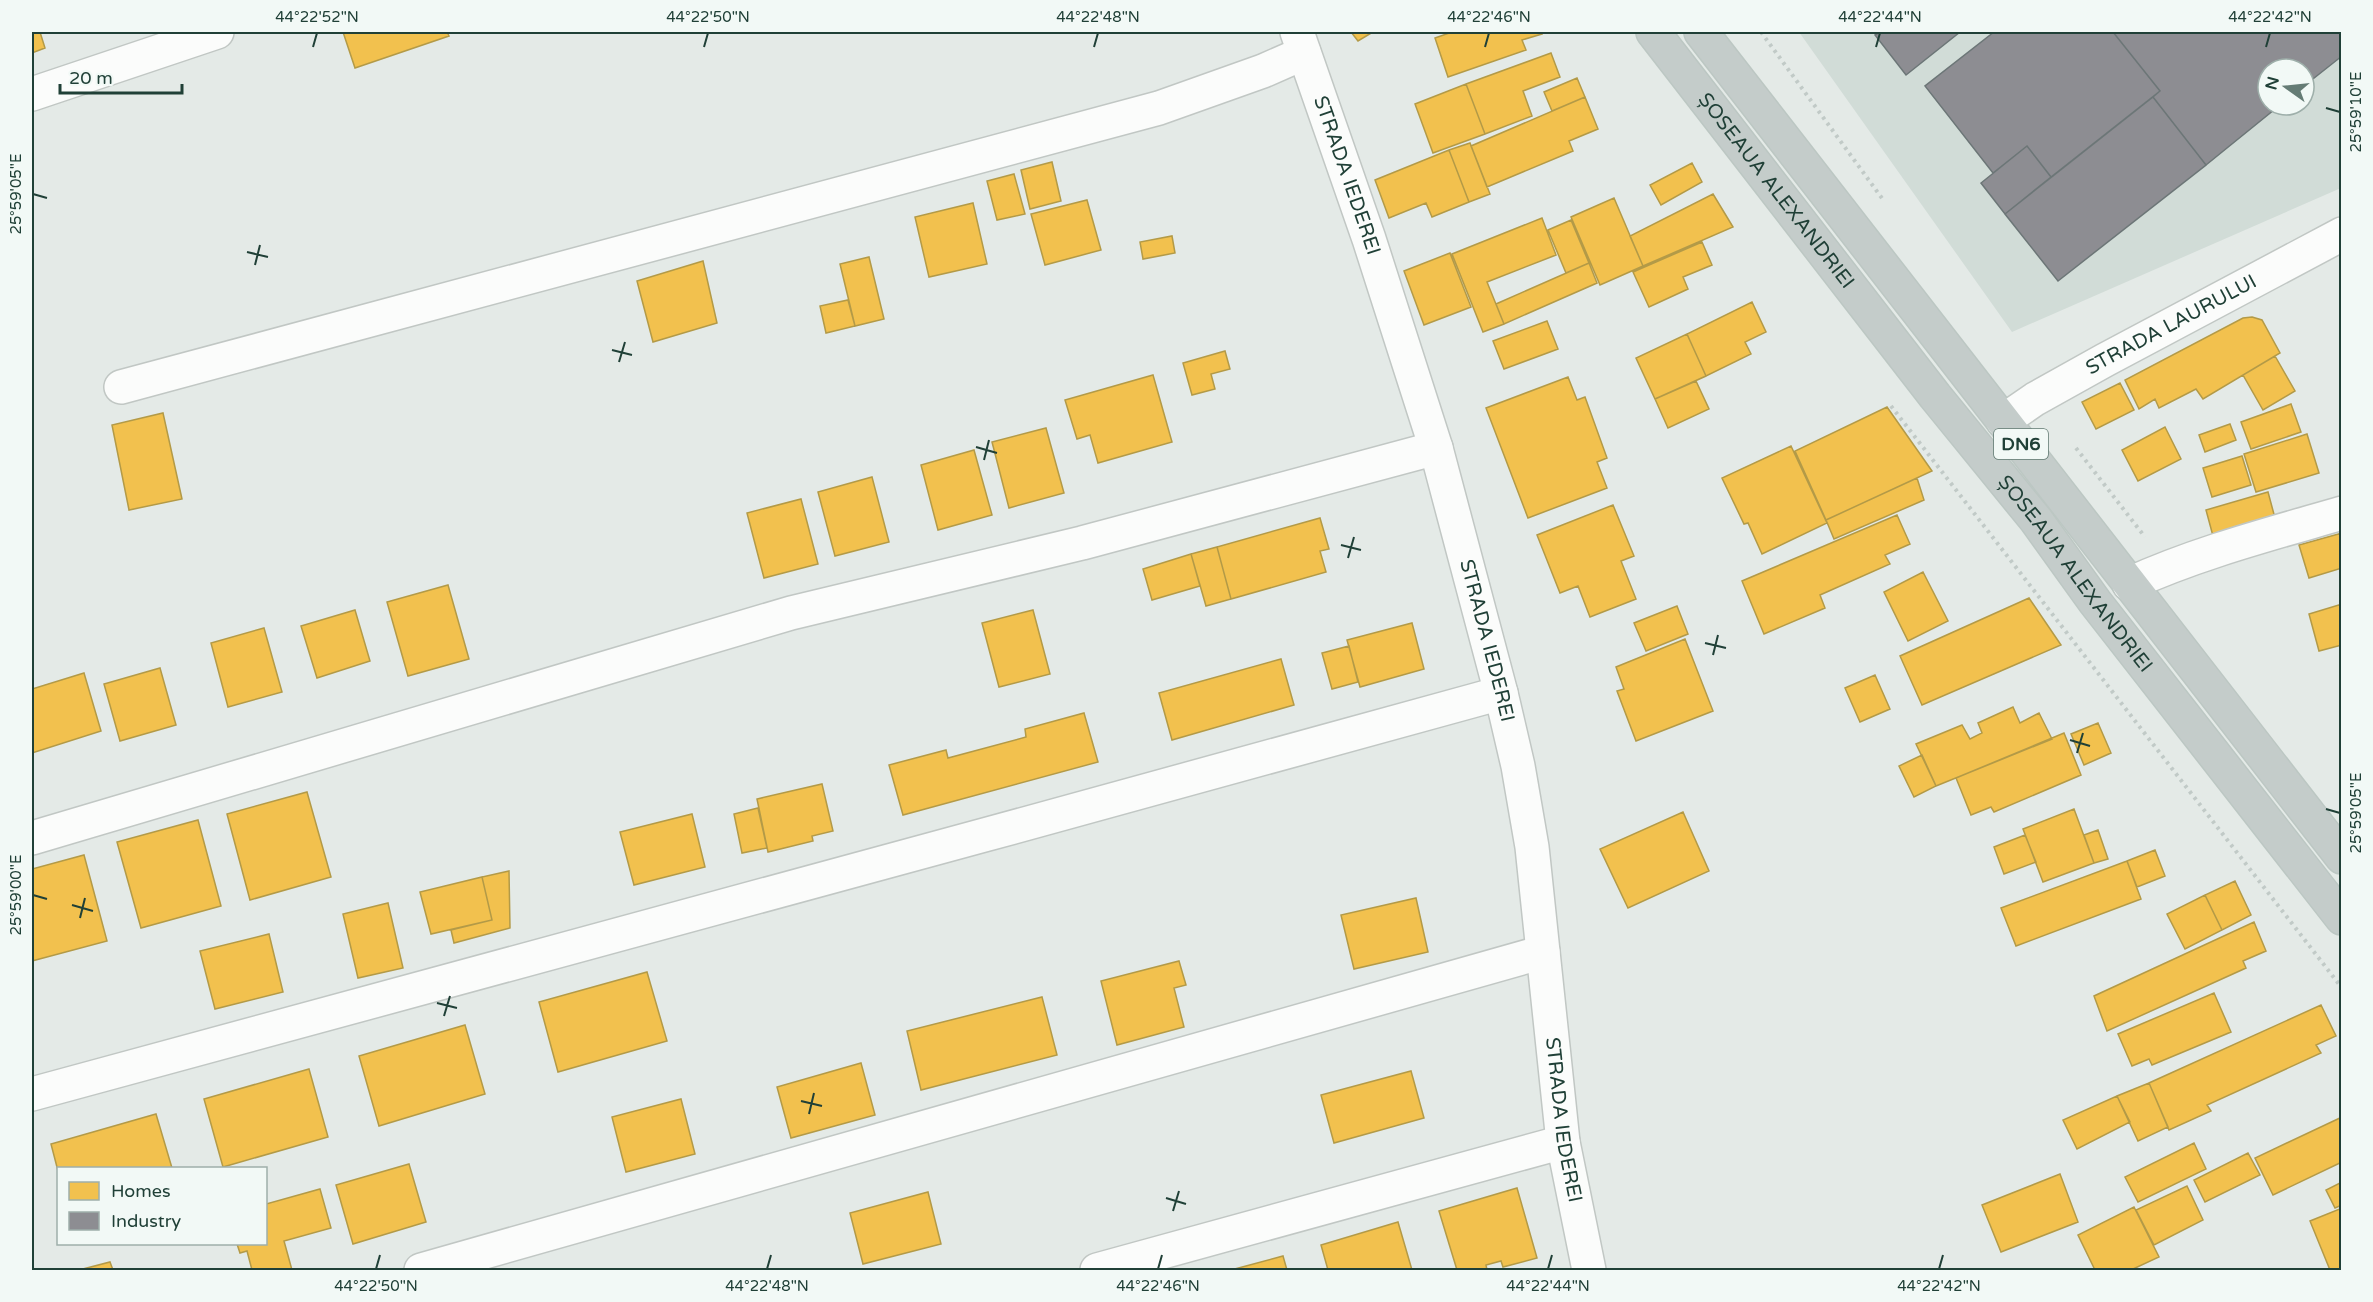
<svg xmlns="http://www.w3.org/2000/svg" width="2373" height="1302" viewBox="0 0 2373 1302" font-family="'Varela Round',sans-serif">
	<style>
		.built { fill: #d1dcd7; fill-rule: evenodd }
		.homes { fill: #f2c14e; stroke: #b39a47; stroke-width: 1.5 }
		.industry { fill: #8d8d92; stroke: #6c7677; stroke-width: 1.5 }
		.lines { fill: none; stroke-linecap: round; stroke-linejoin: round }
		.minor-casing { stroke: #c1c7c4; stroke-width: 36 }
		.trunk-casing { stroke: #bcc7c3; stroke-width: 36 }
		.path { stroke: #c1cac7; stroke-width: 4; stroke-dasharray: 3 4.5; stroke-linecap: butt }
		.minor { stroke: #fbfcfb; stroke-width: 33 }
		.trunk { stroke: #c4ccca; stroke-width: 33 }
		.ticks { fill: none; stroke: #204037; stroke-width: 2 }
		.labels { text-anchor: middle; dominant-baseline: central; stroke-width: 6; stroke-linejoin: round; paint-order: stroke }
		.shield { fill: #f2f9f6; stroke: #5f7870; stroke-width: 1.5 }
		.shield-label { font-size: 18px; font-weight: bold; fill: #204037 }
		.street-label { font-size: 20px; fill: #204037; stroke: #f2f9f6 }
		.neatline { fill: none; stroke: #204037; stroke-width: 2 }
		.ticks-label { font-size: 15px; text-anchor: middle; fill: #204037 }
	</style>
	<rect width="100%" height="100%" fill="#e4eae7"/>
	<path class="built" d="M 1799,32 L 2341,32 L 2341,188 L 2012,332 ZM 2268,69 L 2304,69 L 2304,105 L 2268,105 Z"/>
	<path class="homes" d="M 32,32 L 40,32 L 45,48 L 32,53 Z
		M 343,32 L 447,32 L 449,36 L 355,68 Z
		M 1351,32 L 1373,32 L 1358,41 Z
		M 1452,32 L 1541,32 L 1542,34 L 1522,40 L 1526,50 L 1448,77 L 1435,38 Z
		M 1551,53 L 1560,77 L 1523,91 L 1532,116 L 1485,134 L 1466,84 Z
		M 1577,78 L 1585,97 L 1552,111 L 1544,92 Z
		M 1466,84 L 1485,134 L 1433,153 L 1415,104 Z
		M 1585,97 L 1598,129 L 1569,141 L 1573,151 L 1487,187 L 1471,146 Z
		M 1470,143 L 1490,194 L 1469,202 L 1449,150 Z
		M 1449,150 L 1469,202 L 1432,217 L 1426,203 L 1389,218 L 1375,180 Z
		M 1052,162 L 1061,201 L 1030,209 L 1021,170 Z
		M 1692,163 L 1702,182 L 1661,205 L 1650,185 Z
		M 1014,174 L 1025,214 L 997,220 L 987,181 Z
		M 1713,194 L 1733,227 L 1643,266 L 1630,236 Z
		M 1614,198 L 1643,266 L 1600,285 L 1571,217 Z
		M 1087,200 L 1101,250 L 1045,265 L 1031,214 Z
		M 973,203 L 987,264 L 929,277 L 915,217 Z
		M 1542,218 L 1556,255 L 1487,282 L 1504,324 L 1483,332 L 1452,254 Z
		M 1571,220 L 1589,263 L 1566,273 L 1548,230 Z
		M 1172,236 L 1175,253 L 1143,259 L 1140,242 Z
		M 1702,242 L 1712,265 L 1683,277 L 1688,289 L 1649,307 L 1633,272 Z
		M 1450,253 L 1471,307 L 1424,325 L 1404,271 Z
		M 869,257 L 884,319 L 855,326 L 840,264 Z
		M 703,261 L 717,323 L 653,342 L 637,281 Z
		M 1589,263 L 1597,283 L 1504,324 L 1496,304 Z
		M 848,300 L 855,326 L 826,333 L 820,306 Z
		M 1752,302 L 1766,332 L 1745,342 L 1751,354 L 1706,376 L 1687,334 Z
		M 2252,317 L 2262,320 L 2280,353 L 2203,399 L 2196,389 L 2159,408 L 2155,399 L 2139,409 L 2125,380 L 2243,318 Z
		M 1547,321 L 1558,349 L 1504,369 L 1493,341 Z
		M 1687,334 L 1706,376 L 1655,399 L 1636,358 Z
		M 1225,351 L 1230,369 L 1211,374 L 1215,389 L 1192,395 L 1183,363 Z
		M 2275,356 L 2295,391 L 2263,410 L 2243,375 Z
		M 1153,375 L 1172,442 L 1098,463 L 1090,435 L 1077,439 L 1065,400 Z
		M 1568,377 L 1577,400 L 1585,397 L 1607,458 L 1597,462 L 1607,488 L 1528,518 L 1486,408 Z
		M 1696,381 L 1709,409 L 1668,428 L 1655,399 Z
		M 2120,383 L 2134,410 L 2096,429 L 2082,402 Z
		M 2291,404 L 2301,432 L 2251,449 L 2241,422 Z
		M 1887,407 L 1932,471 L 1826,520 L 1795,451 Z
		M 163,413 L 182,499 L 129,510 L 112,425 Z
		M 2230,424 L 2236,440 L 2205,452 L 2199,435 Z
		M 2165,427 L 2181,459 L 2138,481 L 2122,450 Z
		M 1046,428 L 1064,493 L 1009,508 L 992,442 Z
		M 2307,434 L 2319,473 L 2256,492 L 2244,454 Z
		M 1791,446 L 1827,523 L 1762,554 L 1748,523 L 1744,524 L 1722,478 Z
		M 974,450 L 992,515 L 938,530 L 921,465 Z
		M 2242,456 L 2251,485 L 2212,497 L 2203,468 Z
		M 872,477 L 889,542 L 835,556 L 818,492 Z
		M 1917,478 L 1924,500 L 1834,539 L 1826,520 Z
		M 2268,492 L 2275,518 L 2213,536 L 2206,510 Z
		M 801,499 L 818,564 L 764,578 L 747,513 Z
		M 1613,505 L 1634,556 L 1621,561 L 1636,599 L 1590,617 L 1578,586 L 1560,593 L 1537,535 Z
		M 1897,515 L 1910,544 L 1885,555 L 1890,564 L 1820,595 L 1825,608 L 1764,634 L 1742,581 Z
		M 1320,518 L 1329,549 L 1320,551 L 1326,572 L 1231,599 L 1217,547 Z
		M 2342,533 L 2342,568 L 2309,578 L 2299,545 Z
		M 1217,547 L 1231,599 L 1206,606 L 1191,554 Z
		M 1191,554 L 1200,586 L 1152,600 L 1143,569 Z
		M 1923,572 L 1948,621 L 1908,641 L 1884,592 Z
		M 448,585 L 469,659 L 408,676 L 387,602 Z
		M 2029,598 L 2061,645 L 1922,705 L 1900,656 Z
		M 2342,604 L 2342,645 L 2319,651 L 2309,614 Z
		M 1677,606 L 1688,634 L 1646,651 L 1634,623 Z
		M 355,610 L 370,661 L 317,678 L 301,626 Z
		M 1033,610 L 1050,674 L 999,687 L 982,623 Z
		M 1412,623 L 1424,669 L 1360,687 L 1347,640 Z
		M 264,628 L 282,692 L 228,707 L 211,643 Z
		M 1685,639 L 1713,711 L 1636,741 L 1617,691 L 1624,689 L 1616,667 Z
		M 1349,646 L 1358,682 L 1332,689 L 1322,653 Z
		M 1281,659 L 1294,705 L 1172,740 L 1159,693 Z
		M 160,668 L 176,725 L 120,741 L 104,684 Z
		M 84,673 L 101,731 L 32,753 L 32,689 Z
		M 1875,675 L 1890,709 L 1860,722 L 1845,688 Z
		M 2013,707 L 2020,723 L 2039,713 L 2052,739 L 1936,786 L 1916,744 L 1962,725 L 1970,739 L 1982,733 L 1978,723 Z
		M 1084,713 L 1098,762 L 903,815 L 889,765 L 946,750 L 948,758 L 1026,737 L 1025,729 Z
		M 2098,723 L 2111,753 L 2084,765 L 2071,734 Z
		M 2064,733 L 2081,775 L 1994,812 L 1991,807 L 1971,815 L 1956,778 Z
		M 1922,755 L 1936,786 L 1914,797 L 1899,766 Z
		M 822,784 L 833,831 L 812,836 L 813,841 L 768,852 L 757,799 Z
		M 307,792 L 331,877 L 250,900 L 227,814 Z
		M 758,808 L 767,848 L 742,853 L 734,814 Z
		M 2074,809 L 2094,863 L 2043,882 L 2023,829 Z
		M 1683,812 L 1709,871 L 1628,908 L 1600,849 Z
		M 692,814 L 705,867 L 634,885 L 620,832 Z
		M 198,820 L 221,906 L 141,928 L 117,842 Z
		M 2098,830 L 2108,859 L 2094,863 L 2084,835 Z
		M 2025,835 L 2036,862 L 2004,874 L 1994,847 Z
		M 2155,850 L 2165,876 L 2137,887 L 2127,861 Z
		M 84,855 L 107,941 L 32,961 L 32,869 Z
		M 2127,861 L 2141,899 L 2016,946 L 2001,908 Z
		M 509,871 L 510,928 L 454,943 L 451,930 L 492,920 L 482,877 Z
		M 482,877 L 492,920 L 431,934 L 420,892 Z
		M 2235,881 L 2251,915 L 2222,930 L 2205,895 Z
		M 2205,895 L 2222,930 L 2185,949 L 2167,914 Z
		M 1416,898 L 1428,952 L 1354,969 L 1341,915 Z
		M 388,903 L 403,968 L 358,978 L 343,914 Z
		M 2254,922 L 2266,951 L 2243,961 L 2246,968 L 2107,1031 L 2094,996 Z
		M 269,934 L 283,992 L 215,1009 L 200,951 Z
		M 1179,961 L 1186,985 L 1174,988 L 1184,1027 L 1117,1045 L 1101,981 Z
		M 647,972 L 667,1041 L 558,1072 L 539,1002 Z
		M 2214,993 L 2231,1032 L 2152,1065 L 2149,1059 L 2132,1066 L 2118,1034 Z
		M 1042,997 L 1057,1055 L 921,1090 L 907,1031 Z
		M 2321,1005 L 2336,1036 L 2316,1045 L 2321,1053 L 2207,1105 L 2211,1111 L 2169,1130 L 2149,1083 Z
		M 465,1025 L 485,1094 L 379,1126 L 359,1056 Z
		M 861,1063 L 875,1115 L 791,1138 L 777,1087 Z
		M 309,1069 L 328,1137 L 223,1167 L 204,1099 Z
		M 1411,1071 L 1424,1118 L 1334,1143 L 1321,1095 Z
		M 2149,1083 L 2168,1127 L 2138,1141 L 2117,1096 Z
		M 2117,1096 L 2130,1122 L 2077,1149 L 2063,1120 Z
		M 681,1099 L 695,1154 L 626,1172 L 612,1117 Z
		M 156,1114 L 172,1168 L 58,1168 L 58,1171 L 51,1144 Z
		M 2342,1117 L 2342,1162 L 2273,1195 L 2255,1158 Z
		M 2194,1143 L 2206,1169 L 2138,1202 L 2125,1177 Z
		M 2248,1153 L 2260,1175 L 2205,1202 L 2194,1180 Z
		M 409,1164 L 426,1222 L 353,1244 L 336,1185 Z
		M 2060,1174 L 2078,1222 L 2001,1252 L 1982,1205 Z
		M 2342,1182 L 2342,1205 L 2335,1208 L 2326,1190 Z
		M 2187,1186 L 2203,1220 L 2154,1245 L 2136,1210 Z
		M 1517,1188 L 1537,1258 L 1503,1267 L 1501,1261 L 1486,1265 L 1487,1270 L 1457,1270 L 1439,1211 Z
		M 320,1189 L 331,1228 L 284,1241 L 292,1270 L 252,1270 L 247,1251 L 240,1253 L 237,1244 L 266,1244 L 266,1204 Z
		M 928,1192 L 941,1244 L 863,1264 L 850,1213 Z
		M 2134,1207 L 2159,1257 L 2131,1270 L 2095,1270 L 2078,1235 Z
		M 2342,1208 L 2342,1270 L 2330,1270 L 2310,1221 Z
		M 1398,1222 L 1412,1270 L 1328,1270 L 1321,1245 Z
		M 1283,1256 L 1287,1270 L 1231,1270 Z
		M 110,1262 L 113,1270 L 79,1270 Z"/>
	<path class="industry" d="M 1880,32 L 1960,32 L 1906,75 L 1875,35 Z
		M 1994,32 L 2113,32 L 2160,91 L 2051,177 L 2027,146 L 1993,173 L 1925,86 Z
		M 2113,32 L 2338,32 L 2342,36 L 2342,56 L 2304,86 L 2304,69 L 2268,69 L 2268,105 L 2280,105 L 2206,165 L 2153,97 L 2160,91 Z
		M 2153,97 L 2206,165 L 2058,281 L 2005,214 Z
		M 2027,146 L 2051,177 L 2005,214 L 1981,183 Z"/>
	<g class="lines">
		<defs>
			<g id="minor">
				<path id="s1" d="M 1297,32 L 1369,239 L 1436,448 L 1501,693 L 1518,766 L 1532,847 L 1563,1142 L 1589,1270"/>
				<path d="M 32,94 L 217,32"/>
				<path d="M 121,387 L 1159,108 L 1263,71 L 1304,53"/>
				<path id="s2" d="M 2003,421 L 2035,399 L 2105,360 L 2342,234"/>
				<path d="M 2129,584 C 2197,553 2270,534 2342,513"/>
				<path d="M 32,838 L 791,613 L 1082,543 L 1436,448"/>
				<path d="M 32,1094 C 521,960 1012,829 1501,693"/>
				<path d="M 421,1270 L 1543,952"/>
				<path d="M 1097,1270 L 1563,1142"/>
			</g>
			<g id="trunk">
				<path id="s3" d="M 1653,32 L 1935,396 L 2036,520 L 2095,602 L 2342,918"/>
				<path d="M 1701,32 L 2342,857"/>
			</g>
		</defs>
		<use href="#minor" class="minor-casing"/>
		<use href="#trunk" class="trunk-casing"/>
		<path class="path" d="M 1761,32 L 1884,201
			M 1891,406 L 2342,988
			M 2076,448 L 2145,537"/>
		<use href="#minor" class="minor"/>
		<use href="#trunk" class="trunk"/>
	</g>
	<path class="ticks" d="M 313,47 L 317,33M 704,47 L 708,33M 1094,47 L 1098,33M 1485,47 L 1489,33M 1876,47 L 1880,33M 2266,47 L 2270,33M 2326,108 L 2340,112M 33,194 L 47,198M 247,252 L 268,257M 255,265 L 260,245M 612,350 L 632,355M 619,362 L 625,342M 976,447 L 997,453M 984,460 L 989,440M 1341,545 L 1361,550M 1348,558 L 1354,537M 1705,643 L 1726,648M 1713,655 L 1718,635M 2070,740 L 2090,746M 2077,753 L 2083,733M 2326,809 L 2340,813M 33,895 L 47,899M 72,905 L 93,911M 80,918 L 85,898M 437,1003 L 457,1008M 444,1016 L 450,996M 801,1101 L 822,1106M 809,1114 L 814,1093M 1166,1198 L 1186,1204M 1173,1211 L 1179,1191M 376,1269 L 380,1255M 767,1269 L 771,1255M 1158,1269 L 1162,1255M 1548,1269 L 1552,1255M 1939,1269 L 1943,1255"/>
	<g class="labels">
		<rect class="shield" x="1994" y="429" width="54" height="30" rx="4.5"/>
		<g class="shield-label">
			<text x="2021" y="444">DN6</text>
		</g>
		<g class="street-label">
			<text stroke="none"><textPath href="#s1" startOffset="152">STRADA IEDEREI</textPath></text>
			<text stroke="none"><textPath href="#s3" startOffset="201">ȘOSEAUA ALEXANDRIEI</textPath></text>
			<text stroke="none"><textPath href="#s2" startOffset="194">STRADA LAURULUI</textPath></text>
			<text stroke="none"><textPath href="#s3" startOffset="687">ȘOSEAUA ALEXANDRIEI</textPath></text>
			<text stroke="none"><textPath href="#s1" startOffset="638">STRADA IEDEREI</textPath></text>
			<text stroke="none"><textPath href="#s1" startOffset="1124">STRADA IEDEREI</textPath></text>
		</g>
	</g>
	<rect width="2373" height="1302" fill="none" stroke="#f2f9f6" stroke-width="66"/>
	<rect x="57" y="1167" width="210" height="78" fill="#f2f9f6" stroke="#9eafaa" stroke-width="1.5"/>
	<rect x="69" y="1182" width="30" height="18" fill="#f2c14e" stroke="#9eafaa" stroke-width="1.5"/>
	<text x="111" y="1197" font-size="18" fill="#204037">Homes</text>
	<rect x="69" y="1212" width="30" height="18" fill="#8d8d92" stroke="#9eafaa" stroke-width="1.5"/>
	<text x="111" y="1227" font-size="18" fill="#204037">Industry</text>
	<g transform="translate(2286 87) rotate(285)"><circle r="28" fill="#f2f9f6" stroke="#9eafaa" stroke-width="1.5"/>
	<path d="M0-4.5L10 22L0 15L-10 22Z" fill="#657c75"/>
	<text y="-9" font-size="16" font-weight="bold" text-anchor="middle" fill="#204037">N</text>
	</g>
	<path d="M60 84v9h122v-9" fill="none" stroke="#204037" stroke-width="3"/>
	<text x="69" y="84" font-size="18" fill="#204037" stroke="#f2f9f6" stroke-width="4.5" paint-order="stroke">20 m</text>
	<rect x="33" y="33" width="2307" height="1236" class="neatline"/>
	<g class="ticks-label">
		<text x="317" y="22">44°22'52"N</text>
		<text x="708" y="22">44°22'50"N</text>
		<text x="1098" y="22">44°22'48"N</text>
		<text x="1489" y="22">44°22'46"N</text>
		<text x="1880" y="22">44°22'44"N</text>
		<text x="2270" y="22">44°22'42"N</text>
		<text transform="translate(2356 112) rotate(-90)" y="5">25°59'10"E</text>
		<text transform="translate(16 194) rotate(-90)" y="5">25°59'05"E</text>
		<text transform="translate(2356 813) rotate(-90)" y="5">25°59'05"E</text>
		<text transform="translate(16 895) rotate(-90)" y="5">25°59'00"E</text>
		<text x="376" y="1291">44°22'50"N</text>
		<text x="767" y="1291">44°22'48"N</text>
		<text x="1158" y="1291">44°22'46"N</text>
		<text x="1548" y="1291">44°22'44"N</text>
		<text x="1939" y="1291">44°22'42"N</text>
	</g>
</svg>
